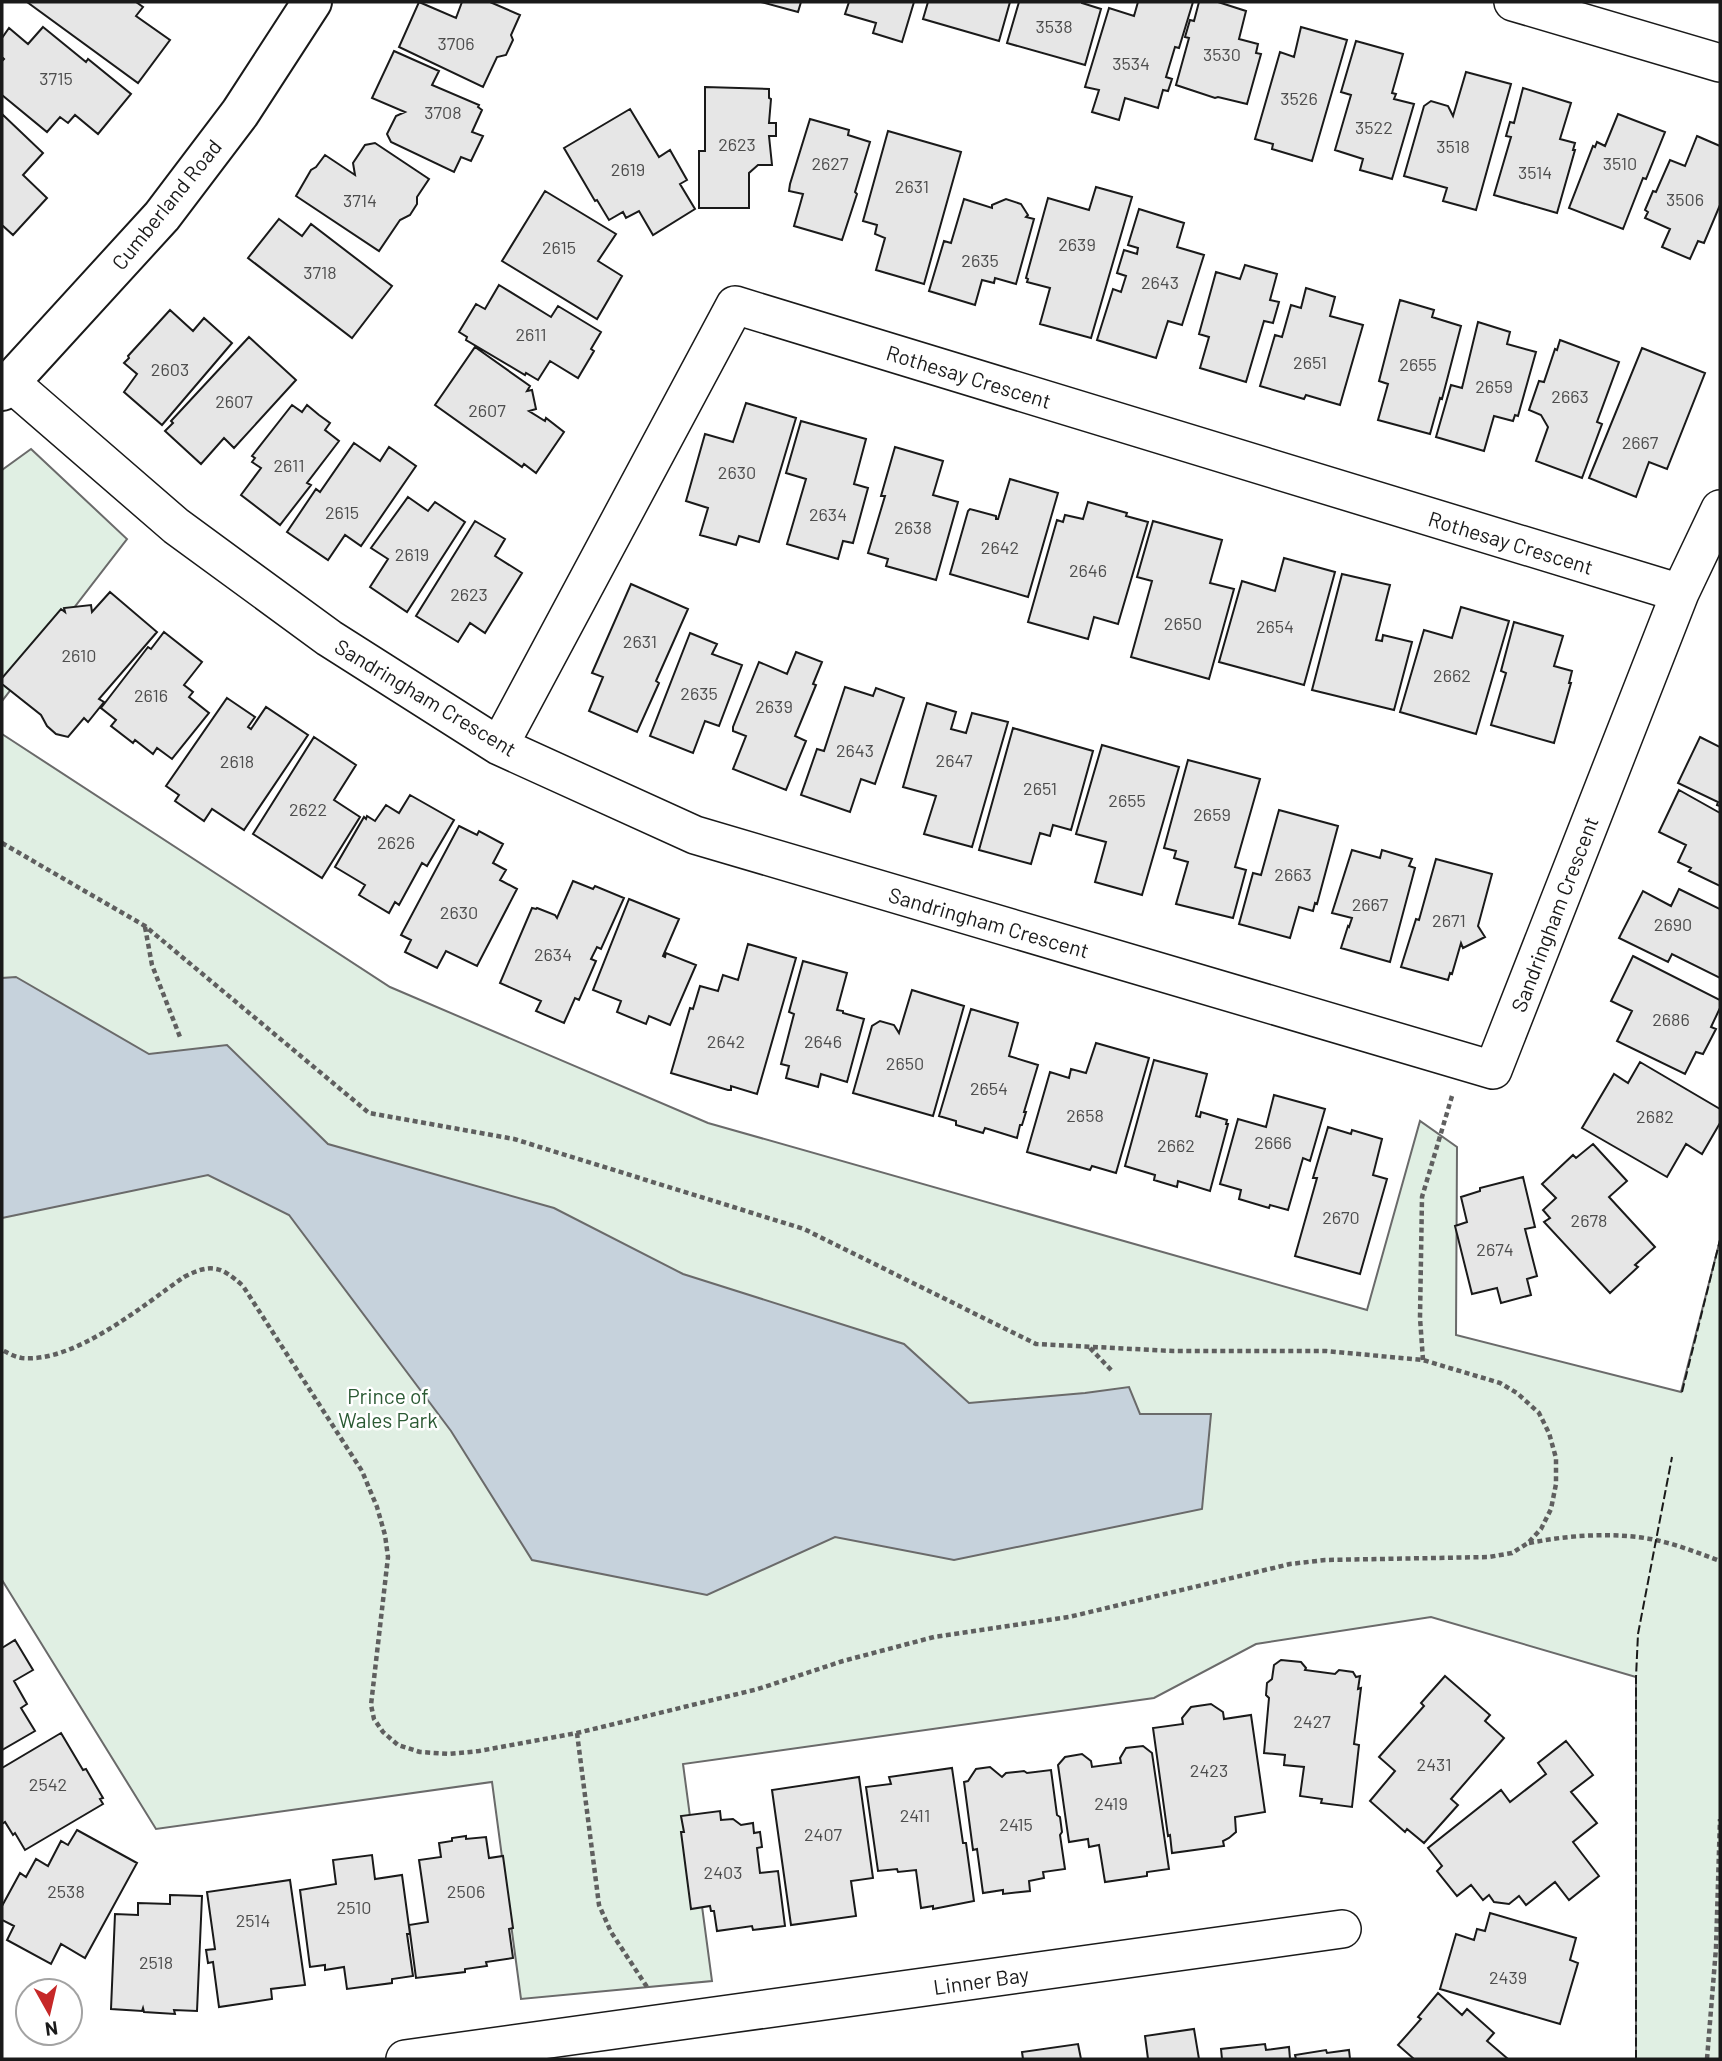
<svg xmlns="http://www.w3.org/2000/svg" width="1722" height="2061" viewBox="0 0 1722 2061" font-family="Barlow,sans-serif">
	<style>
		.green { fill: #e0efe3; stroke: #6a6a6a; stroke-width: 2 }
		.water { fill: #c6d2dc; stroke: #6a6a6a; stroke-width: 2 }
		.building { fill: #e6e6e6; stroke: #1a1a1a; stroke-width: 2 }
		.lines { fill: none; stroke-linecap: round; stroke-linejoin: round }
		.minor-casing { stroke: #1a1a1a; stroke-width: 40 }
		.tertiary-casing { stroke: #1a1a1a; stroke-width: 42 }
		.path { stroke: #5f5f5f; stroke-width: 4.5; stroke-dasharray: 5 3.5; stroke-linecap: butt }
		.minor { stroke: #fff; stroke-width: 37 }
		.tertiary { stroke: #fff; stroke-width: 38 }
		.fence { stroke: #1a1a1a; stroke-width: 2; stroke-dasharray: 9 3.5; stroke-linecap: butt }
		.labels { text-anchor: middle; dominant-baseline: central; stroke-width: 5; stroke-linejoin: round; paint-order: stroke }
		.number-label { font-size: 18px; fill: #4d4d4d }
		.street-label { font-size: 21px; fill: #1a1a1a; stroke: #fff }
		.park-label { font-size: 21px; fill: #2b5a34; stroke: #fff }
	</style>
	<rect width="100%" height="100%" fill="#fff"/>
	<path class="green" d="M 31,449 L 127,539 L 2,701 L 2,470 Z
		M 2,734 L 390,987 L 708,1123 L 1367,1310 L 1420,1121 L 1457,1147 L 1456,1335 L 1681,1392 L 1720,1240 L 1720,2059 L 1636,2059 L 1636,1677 L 1431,1617 L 1256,1644 L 1154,1698 L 683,1764 L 712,1981 L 521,1999 L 492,1782 L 156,1829 L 2,1580 Z"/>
	<path class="water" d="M 16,977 L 149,1054 L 227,1045 L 328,1144 L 554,1208 L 683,1274 L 904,1344 L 969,1403 L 1085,1393 L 1129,1387 L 1140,1414 L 1211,1414 L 1202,1509 L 954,1560 L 835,1537 L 707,1595 L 532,1560 L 451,1431 L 289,1215 L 208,1175 L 2,1218 L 2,978 Z"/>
	<path class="building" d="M 27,2 L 136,2 L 143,7 L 136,16 L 170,40 L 138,83 Z
		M 419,2 L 456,18 L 462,2 L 490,2 L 520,15 L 511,35 L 513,40 L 506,55 L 497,57 L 483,87 L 399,47 Z
		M 761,2 L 801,2 L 798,12 Z
		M 849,2 L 914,2 L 902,42 L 873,33 L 876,23 L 845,14 Z
		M 928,2 L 1010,2 L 999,41 L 923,19 Z
		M 1019,2 L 1082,2 L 1082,3 L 1101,9 L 1085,65 L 1007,43 Z
		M 1138,2 L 1193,2 L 1179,48 L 1175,47 L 1166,77 L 1172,79 L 1168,91 L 1163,90 L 1158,108 L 1125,98 L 1119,120 L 1092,112 L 1099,90 L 1085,87 L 1109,8 L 1134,16 Z
		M 1199,2 L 1218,2 L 1246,11 L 1239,39 L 1258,44 L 1256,53 L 1261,54 L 1247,104 L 1218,97 L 1215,98 L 1176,85 L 1189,38 L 1185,37 L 1190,20 L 1194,21 Z
		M 43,27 L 86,62 L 88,59 L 131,94 L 98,134 L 75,115 L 68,123 L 60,117 L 47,132 L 2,95 L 2,61 L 4,59 L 2,57 L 2,38 L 9,28 L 28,44 Z
		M 1301,27 L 1347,40 L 1312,161 L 1272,149 L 1273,144 L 1255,139 L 1280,52 L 1294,57 Z
		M 1356,41 L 1403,54 L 1392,93 L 1396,94 L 1394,99 L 1414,104 L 1392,179 L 1360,170 L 1363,159 L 1335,150 L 1351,95 L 1341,92 Z
		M 394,51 L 439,71 L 432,85 L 479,105 L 478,107 L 482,110 L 472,132 L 483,136 L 471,161 L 461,157 L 454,172 L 391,142 L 387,134 L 396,116 L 405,112 L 372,98 Z
		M 1466,72 L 1511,84 L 1476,210 L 1443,201 L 1447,188 L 1404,176 L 1424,106 L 1431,101 L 1448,106 L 1453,116 Z
		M 705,87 L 769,89 L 769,98 L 771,99 L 769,123 L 776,123 L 776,136 L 769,136 L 772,165 L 758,165 L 749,173 L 749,208 L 699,208 L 699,151 L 705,151 Z
		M 1523,88 L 1571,103 L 1560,139 L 1575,143 L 1573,150 L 1575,150 L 1557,213 L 1494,195 L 1511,137 L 1506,136 L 1510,122 L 1514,123 Z
		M 630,109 L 659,157 L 670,150 L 687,180 L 680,184 L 695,209 L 653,235 L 639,211 L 626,218 L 623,212 L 609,220 L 597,200 L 595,201 L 564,148 Z
		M 2,114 L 43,153 L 23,175 L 47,198 L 13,235 L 2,225 Z
		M 1618,114 L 1665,132 L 1646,179 L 1643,178 L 1623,229 L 1569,208 L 1593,146 L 1595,147 L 1597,142 L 1605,146 Z
		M 810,119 L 849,130 L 848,135 L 870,142 L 855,192 L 857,194 L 842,240 L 794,226 L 803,194 L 789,191 L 790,184 Z
		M 888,131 L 961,152 L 924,284 L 876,270 L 885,238 L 875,234 L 877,225 L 863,221 Z
		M 1697,136 L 1720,146 L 1720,205 L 1704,243 L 1698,241 L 1690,259 L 1662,247 L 1670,229 L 1645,218 L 1648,212 L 1645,210 L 1653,191 L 1656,192 L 1670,160 L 1685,166 Z
		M 375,143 L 429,179 L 417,197 L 417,204 L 410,215 L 400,220 L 379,251 L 296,196 L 311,170 L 316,167 L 325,155 L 355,175 L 353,163 L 365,145 Z
		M 1096,187 L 1132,197 L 1091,338 L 1040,324 L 1050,288 L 1027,282 L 1028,279 L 1026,278 L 1048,198 L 1089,210 Z
		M 545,191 L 616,234 L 598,261 L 622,276 L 597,319 L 502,261 Z
		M 964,199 L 992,208 L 992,205 L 1006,199 L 1021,204 L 1028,215 L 1026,217 L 1034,219 L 1016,284 L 995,278 L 994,283 L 982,280 L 975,305 L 929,291 L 944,241 L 951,243 Z
		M 1139,209 L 1184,223 L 1177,247 L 1204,255 L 1182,325 L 1168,321 L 1156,358 L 1097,340 L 1113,289 L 1121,292 L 1126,276 L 1117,273 L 1124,250 L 1137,254 L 1138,248 L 1128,245 Z
		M 279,219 L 302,236 L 311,224 L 392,286 L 352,338 L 248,258 Z
		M 1245,265 L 1277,274 L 1270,300 L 1279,302 L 1273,323 L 1264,321 L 1246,382 L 1200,368 L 1209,337 L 1199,334 L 1216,272 L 1240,279 Z
		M 499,285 L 551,317 L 558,306 L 601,332 L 591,349 L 594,351 L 578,378 L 550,361 L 538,380 L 526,373 L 525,375 L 466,340 L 467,337 L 459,332 L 476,304 L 485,309 Z
		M 1306,288 L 1335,297 L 1330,316 L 1363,325 L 1340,405 L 1306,395 L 1304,399 L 1260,386 L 1275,335 L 1282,337 L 1291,305 L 1301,308 Z
		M 1400,300 L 1434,310 L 1432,317 L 1461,326 L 1442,399 L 1440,398 L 1430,434 L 1378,420 L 1388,384 L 1379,381 Z
		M 170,310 L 193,331 L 204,318 L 232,343 L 162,425 L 124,392 L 137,374 L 124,363 L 129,358 L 128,356 Z
		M 1478,322 L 1510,332 L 1507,344 L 1536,352 L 1518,416 L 1515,415 L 1513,421 L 1494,416 L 1484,451 L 1436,437 L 1451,385 L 1462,388 Z
		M 249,337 L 296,380 L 234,448 L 224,438 L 201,464 L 165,431 L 173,423 L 171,421 Z
		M 1560,340 L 1619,362 L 1597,422 L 1602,424 L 1582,478 L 1536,461 L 1548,427 L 1541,415 L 1529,410 L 1539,381 L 1544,382 L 1555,349 L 1557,350 Z
		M 475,347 L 530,386 L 527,391 L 532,390 L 536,409 L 529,411 L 545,421 L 546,418 L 564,432 L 536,473 L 524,464 L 522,467 L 435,405 Z
		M 1642,348 L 1705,373 L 1667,469 L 1649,462 L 1636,497 L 1589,478 Z
		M 746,403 L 796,418 L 759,542 L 739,536 L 736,545 L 700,535 L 708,508 L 686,501 L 705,434 L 733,442 Z
		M 292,405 L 302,412 L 307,405 L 319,415 L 330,423 L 325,430 L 339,441 L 307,483 L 311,485 L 280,525 L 241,495 L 261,468 L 252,462 L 255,458 L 252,456 Z
		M 801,421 L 866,439 L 854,484 L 868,488 L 853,543 L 843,541 L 838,559 L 787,544 L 806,479 L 786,473 Z
		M 354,443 L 380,461 L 389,447 L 416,466 L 361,546 L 345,535 L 328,560 L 287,532 L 316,489 L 320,492 Z
		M 895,447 L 943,461 L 933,495 L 958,502 L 936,580 L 886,566 L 888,559 L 868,553 L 885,496 L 881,496 Z
		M 1010,479 L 1058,493 L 1028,597 L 950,574 L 968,511 L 970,509 L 996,516 L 996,519 L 998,519 Z
		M 408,497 L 428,511 L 435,502 L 465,522 L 407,612 L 370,587 L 388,559 L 371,548 Z
		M 1088,502 L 1127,513 L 1126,516 L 1148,522 L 1118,624 L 1094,617 L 1088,639 L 1028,622 L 1057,520 L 1063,522 L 1065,515 L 1083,519 Z
		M 475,521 L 505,539 L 495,556 L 522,573 L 485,633 L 470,623 L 458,642 L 416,616 Z
		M 1153,521 L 1222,540 L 1210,583 L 1234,589 L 1209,679 L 1131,657 L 1152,581 L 1137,577 Z
		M 1284,558 L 1335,572 L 1304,685 L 1219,662 L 1242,581 L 1275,591 Z
		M 1342,574 L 1390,585 L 1376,640 L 1382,641 L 1383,635 L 1412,642 L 1394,710 L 1312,690 Z
		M 631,584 L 688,609 L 656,681 L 659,683 L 637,732 L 589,711 L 603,677 L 592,673 Z
		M 110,592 L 157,632 L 99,699 L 104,702 L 88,722 L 84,718 L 68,737 L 56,734 L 47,726 L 41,715 L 2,684 L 2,678 L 61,609 L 65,612 L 64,608 L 91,605 L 92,612 Z
		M 1461,607 L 1509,621 L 1476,734 L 1400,712 L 1424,630 L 1452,638 Z
		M 1514,622 L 1563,636 L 1554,666 L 1572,671 L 1569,683 L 1571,683 L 1554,743 L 1491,725 L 1506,673 L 1501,671 Z
		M 164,632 L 202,662 L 184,685 L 193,692 L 189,697 L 209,713 L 172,759 L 157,748 L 153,754 L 135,740 L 133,743 L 111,726 L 116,720 L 101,708 L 148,647 L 151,649 Z
		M 690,633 L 717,644 L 712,654 L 742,665 L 719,726 L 705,721 L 693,753 L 650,736 Z
		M 796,652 L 822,662 L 813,684 L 816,685 L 795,736 L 806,741 L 786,790 L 733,769 L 746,736 L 733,731 L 733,727 L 759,662 L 787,674 Z
		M 845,687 L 873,696 L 876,688 L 904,698 L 875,784 L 861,779 L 850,812 L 801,795 L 817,749 L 824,751 Z
		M 227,698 L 255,717 L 248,727 L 251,729 L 266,707 L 308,735 L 244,830 L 212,809 L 204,821 L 175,801 L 179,795 L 166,786 Z
		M 927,703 L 956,712 L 951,729 L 966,733 L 972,713 L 1008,722 L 972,847 L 924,834 L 936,796 L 903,787 Z
		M 1013,728 L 1093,751 L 1071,830 L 1053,825 L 1050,836 L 1040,833 L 1031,864 L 979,850 Z
		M 314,737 L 356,765 L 334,800 L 360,817 L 322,878 L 253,834 Z
		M 1700,737 L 1720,747 L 1720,806 L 1717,805 L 1718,802 L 1678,783 Z
		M 1102,745 L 1179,767 L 1142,895 L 1095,882 L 1106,842 L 1076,834 Z
		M 1188,760 L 1260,779 L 1235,867 L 1246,870 L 1233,918 L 1176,904 L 1188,862 L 1174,858 L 1176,851 L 1164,848 Z
		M 1679,790 L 1720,813 L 1720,886 L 1689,871 L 1691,868 L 1678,862 L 1686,845 L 1659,832 Z
		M 410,795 L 454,820 L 427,866 L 422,863 L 399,905 L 395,902 L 389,913 L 359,895 L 365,885 L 335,867 L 364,817 L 366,819 L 367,816 L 375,821 L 386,805 L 399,813 Z
		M 1279,810 L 1338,826 L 1317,904 L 1315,903 L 1313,911 L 1299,907 L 1290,938 L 1239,924 L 1253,873 L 1261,875 Z
		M 459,826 L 477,835 L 479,831 L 503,844 L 493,863 L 506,870 L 500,880 L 517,889 L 477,966 L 446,951 L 437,968 L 405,952 L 411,940 L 401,935 Z
		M 1352,850 L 1380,858 L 1382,850 L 1412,859 L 1409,866 L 1415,868 L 1390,962 L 1341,948 L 1348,926 L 1349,927 L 1352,918 L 1332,913 Z
		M 1436,859 L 1492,874 L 1478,926 L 1485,937 L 1463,948 L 1461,943 L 1452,974 L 1450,973 L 1448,980 L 1401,967 L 1416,919 L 1419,920 Z
		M 573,881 L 593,889 L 595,886 L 624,898 L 601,949 L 597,947 L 591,959 L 596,961 L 579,1000 L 575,998 L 564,1023 L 536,1011 L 541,1001 L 500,983 L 532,908 L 536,909 L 537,908 L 555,915 L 557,918 Z
		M 1679,889 L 1720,909 L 1720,978 L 1672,954 L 1668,962 L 1619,938 L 1643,891 L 1671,906 Z
		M 629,899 L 679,919 L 663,956 L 665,957 L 666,953 L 696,965 L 670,1025 L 649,1016 L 646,1024 L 617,1012 L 621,1001 L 593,990 Z
		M 748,944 L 796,958 L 757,1094 L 731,1086 L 731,1090 L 728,1090 L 671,1073 L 690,1008 L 693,1009 L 700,986 L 718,991 L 723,975 L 738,980 Z
		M 1633,956 L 1720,1000 L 1720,1008 L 1711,1027 L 1716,1029 L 1703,1054 L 1696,1052 L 1685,1074 L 1617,1041 L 1632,1011 L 1611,1001 Z
		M 803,961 L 847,973 L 837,1010 L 843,1011 L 843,1013 L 864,1019 L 847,1082 L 821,1074 L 818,1087 L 786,1078 L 789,1066 L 781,1064 L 794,1014 L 789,1012 Z
		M 912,990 L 964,1006 L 933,1116 L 853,1093 L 872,1026 L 880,1021 L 894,1025 L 899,1033 Z
		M 971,1009 L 1018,1023 L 1009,1056 L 1038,1065 L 1024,1112 L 1026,1112 L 1022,1125 L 1020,1125 L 1017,1138 L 985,1128 L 983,1133 L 956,1125 L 956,1121 L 939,1116 Z
		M 1096,1043 L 1149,1058 L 1116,1173 L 1092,1166 L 1090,1170 L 1027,1152 L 1050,1072 L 1069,1078 L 1071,1069 L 1086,1073 Z
		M 1154,1060 L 1207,1074 L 1196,1116 L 1200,1117 L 1201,1112 L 1227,1120 L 1226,1124 L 1228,1124 L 1210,1191 L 1178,1181 L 1177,1187 L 1154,1180 L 1155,1175 L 1125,1166 Z
		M 1640,1062 L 1720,1109 L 1720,1123 L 1702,1154 L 1686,1144 L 1667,1177 L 1582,1128 L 1614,1074 L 1628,1083 Z
		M 1274,1095 L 1325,1109 L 1310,1161 L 1303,1158 L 1288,1210 L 1270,1205 L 1269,1208 L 1239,1199 L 1241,1190 L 1220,1184 L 1238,1119 L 1266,1127 Z
		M 1328,1127 L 1351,1134 L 1352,1130 L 1382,1139 L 1373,1175 L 1387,1179 L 1360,1274 L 1295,1256 L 1317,1178 L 1313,1178 Z
		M 1593,1144 L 1627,1181 L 1609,1197 L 1655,1247 L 1635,1265 L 1638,1267 L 1610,1293 L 1544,1222 L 1550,1218 L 1543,1210 L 1556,1198 L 1542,1184 L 1573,1155 L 1576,1158 Z
		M 1523,1177 L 1535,1227 L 1525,1229 L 1537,1276 L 1527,1279 L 1531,1295 L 1501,1303 L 1497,1288 L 1472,1294 L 1455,1226 L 1467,1222 L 1461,1197 L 1480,1191 L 1480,1188 Z
		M 15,1640 L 33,1670 L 14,1681 L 27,1704 L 21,1708 L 35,1731 L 2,1750 L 2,1648 Z
		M 1281,1660 L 1301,1662 L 1306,1668 L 1305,1670 L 1335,1674 L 1339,1670 L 1353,1672 L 1356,1677 L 1360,1676 L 1358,1689 L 1361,1688 L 1354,1744 L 1359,1745 L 1352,1807 L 1321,1803 L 1322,1799 L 1300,1796 L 1304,1767 L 1284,1765 L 1285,1755 L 1264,1753 L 1269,1698 L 1266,1695 L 1267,1683 L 1272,1679 L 1274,1665 Z
		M 1445,1676 L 1490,1715 L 1485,1721 L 1504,1738 L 1451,1799 L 1458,1805 L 1424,1843 L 1407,1829 L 1405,1832 L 1370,1801 L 1395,1771 L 1379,1757 L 1424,1706 L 1421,1703 Z
		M 1211,1704 L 1223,1712 L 1224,1719 L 1251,1715 L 1265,1812 L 1235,1817 L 1236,1832 L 1229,1838 L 1223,1841 L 1224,1846 L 1172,1853 L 1170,1835 L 1168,1836 L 1153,1728 L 1183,1724 L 1182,1718 L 1191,1707 Z
		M 61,1733 L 83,1770 L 86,1769 L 103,1798 L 100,1799 L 103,1804 L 25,1850 L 15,1833 L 13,1835 L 5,1822 L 2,1824 L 2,1768 Z
		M 1566,1741 L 1593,1775 L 1571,1792 L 1597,1823 L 1573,1842 L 1599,1876 L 1569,1900 L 1555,1882 L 1526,1905 L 1519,1896 L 1509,1904 L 1494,1902 L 1489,1895 L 1483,1900 L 1471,1885 L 1457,1896 L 1437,1871 L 1442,1866 L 1428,1848 L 1501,1790 L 1510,1802 L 1546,1774 L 1538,1763 Z
		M 1143,1746 L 1152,1753 L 1169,1869 L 1147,1872 L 1147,1876 L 1105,1882 L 1099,1845 L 1089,1847 L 1088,1839 L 1069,1842 L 1058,1765 L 1065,1757 L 1082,1754 L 1091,1761 L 1092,1767 L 1121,1763 L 1120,1758 L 1126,1748 Z
		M 990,1767 L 1002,1777 L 1006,1773 L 1024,1771 L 1027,1773 L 1051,1770 L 1057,1815 L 1060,1817 L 1062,1832 L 1060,1835 L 1065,1869 L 1043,1872 L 1044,1878 L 1029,1881 L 1030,1891 L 1003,1894 L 1003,1890 L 983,1893 L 977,1849 L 973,1850 L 964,1782 L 968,1781 L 976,1769 Z
		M 952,1768 L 963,1843 L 966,1843 L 974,1901 L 933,1909 L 933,1906 L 921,1908 L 916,1870 L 898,1872 L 897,1869 L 878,1871 L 866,1787 L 891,1784 L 889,1777 Z
		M 859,1777 L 873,1878 L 851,1881 L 856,1916 L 791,1925 L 772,1790 Z
		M 720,1811 L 721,1820 L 733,1819 L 741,1825 L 753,1823 L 754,1833 L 760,1832 L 762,1847 L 757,1848 L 760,1873 L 778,1871 L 785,1926 L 753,1930 L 752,1926 L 717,1931 L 714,1911 L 711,1911 L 710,1906 L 691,1909 L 681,1832 L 684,1832 L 681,1816 Z
		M 77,1830 L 137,1863 L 85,1958 L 61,1944 L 51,1964 L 7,1940 L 14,1926 L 2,1920 L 2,1906 L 20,1873 L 26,1877 L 36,1859 L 48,1866 L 61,1841 L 68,1845 Z
		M 466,1836 L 466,1839 L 486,1837 L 489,1858 L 503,1856 L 513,1928 L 509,1929 L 513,1958 L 486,1962 L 487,1966 L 465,1969 L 465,1972 L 416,1978 L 409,1925 L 428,1922 L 419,1860 L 441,1857 L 439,1843 L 452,1841 L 452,1838 Z
		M 372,1855 L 375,1879 L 402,1875 L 410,1934 L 407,1934 L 413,1976 L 392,1979 L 392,1983 L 347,1989 L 344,1967 L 325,1970 L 325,1965 L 310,1967 L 300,1890 L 336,1884 L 333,1860 Z
		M 290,1880 L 305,1985 L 271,1989 L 272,1999 L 219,2007 L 213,1962 L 208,1963 L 206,1950 L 215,1949 L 207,1892 Z
		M 170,1895 L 202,1896 L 197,2011 L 174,2010 L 175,2014 L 144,2012 L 143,2008 L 142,2011 L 111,2009 L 115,1914 L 138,1915 L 138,1903 L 170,1904 Z
		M 1490,1913 L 1576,1938 L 1570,1960 L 1578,1963 L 1560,2024 L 1440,1989 L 1456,1934 L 1474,1940 L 1477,1929 L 1485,1931 Z
		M 1438,1993 L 1462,2015 L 1467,2009 L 1494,2033 L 1487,2041 L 1508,2059 L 1414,2059 L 1398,2045 L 1421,2019 L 1418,2017 Z
		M 1194,2029 L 1199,2059 L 1148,2059 L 1145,2036 Z
		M 1078,2044 L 1081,2059 L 1023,2059 L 1022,2052 Z
		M 1265,2044 L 1266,2050 L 1289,2047 L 1290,2059 L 1222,2059 L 1221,2049 Z
		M 1326,2050 L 1327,2053 L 1349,2050 L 1350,2059 L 1296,2059 L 1295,2055 Z"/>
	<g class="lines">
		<defs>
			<path id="minor" d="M 1513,2 L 1720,63
				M 11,383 L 176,526 L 329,638 L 499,746 L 695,835 L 1493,1070 L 1680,593 L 1720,509
				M 499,746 L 735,305 L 1680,593
				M 405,2059 L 1342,1929"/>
			<path id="tertiary" d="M 2,391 L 162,216 L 240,113 L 312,2"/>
		</defs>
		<use href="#minor" class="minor-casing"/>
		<use href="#tertiary" class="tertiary-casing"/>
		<path class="path" d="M 2,843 L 145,926 L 369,1113 L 514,1139 L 804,1229 L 1036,1344 L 1173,1351 L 1326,1351 L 1423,1360 L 1500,1383 L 1517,1393 L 1539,1413 L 1549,1433 L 1556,1458 L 1556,1484 L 1551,1509 L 1541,1529 L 1528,1543 L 1512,1553 L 1489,1557 L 1325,1560 L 1290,1564 L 1069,1617 L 934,1637 L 843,1661 L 758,1689 L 577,1733 L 479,1751 L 449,1754 L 420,1752 L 398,1745 L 383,1732 L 374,1719 L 371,1705 L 388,1557 L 385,1535 L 377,1507 L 362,1471 L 243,1286 C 221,1266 211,1263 184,1277 C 142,1306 75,1363 22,1358 C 15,1357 8,1353 2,1350
			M 145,927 L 152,965 L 180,1037
			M 1090,1348 L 1113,1372
			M 1423,1360 L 1420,1318 L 1422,1197 L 1452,1096
			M 1529,1543 C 1565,1536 1601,1533 1637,1537 C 1666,1540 1693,1551 1720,1561
			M 577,1733 L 599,1905 L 611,1932 L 647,1987
			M 1707,2059 L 1716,1948 L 1720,1819"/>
		<use href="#minor" class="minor"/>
		<use href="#tertiary" class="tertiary"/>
		<path class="fence" d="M 1682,1392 L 1720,1240
			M 1636,2059 L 1636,1677 L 1638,1634 L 1672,1457"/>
	</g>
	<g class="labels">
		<g class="number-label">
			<text x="1054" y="26">3538</text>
			<text x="456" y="43">3706</text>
			<text x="1222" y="54">3530</text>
			<text x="1131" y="63">3534</text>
			<text x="56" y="78">3715</text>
			<text x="1299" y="98">3526</text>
			<text x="443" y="112">3708</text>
			<text x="1374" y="127">3522</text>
			<text x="737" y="144">2623</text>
			<text x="1453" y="146">3518</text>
			<text x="830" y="163">2627</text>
			<text x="1620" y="163">3510</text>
			<text x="628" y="169">2619</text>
			<text x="1535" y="172">3514</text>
			<text x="912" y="186">2631</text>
			<text x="1685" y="199">3506</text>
			<text x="360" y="200">3714</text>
			<text x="1077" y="244">2639</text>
			<text x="559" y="247">2615</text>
			<text x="980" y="260">2635</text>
			<text x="320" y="272">3718</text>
			<text x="1160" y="282">2643</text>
			<text x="531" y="334">2611</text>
			<text x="1310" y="362">2651</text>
			<text x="1418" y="364">2655</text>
			<text x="170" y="369">2603</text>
			<text x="1494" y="386">2659</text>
			<text x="1570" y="396">2663</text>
			<text x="234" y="401">2607</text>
			<text x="487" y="410">2607</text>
			<text x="1640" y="442">2667</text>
			<text x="289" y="465">2611</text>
			<text x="737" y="472">2630</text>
			<text x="342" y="512">2615</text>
			<text x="828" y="514">2634</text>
			<text x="913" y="527">2638</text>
			<text x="1000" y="547">2642</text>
			<text x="412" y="554">2619</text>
			<text x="1088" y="570">2646</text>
			<text x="469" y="594">2623</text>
			<text x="1183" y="623">2650</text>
			<text x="1275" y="626">2654</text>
			<text x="640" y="641">2631</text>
			<text x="79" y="655">2610</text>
			<text x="1452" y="675">2662</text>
			<text x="699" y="693">2635</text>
			<text x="151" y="695">2616</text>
			<text x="774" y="706">2639</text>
			<text x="855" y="750">2643</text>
			<text x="954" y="760">2647</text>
			<text x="237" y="761">2618</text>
			<text x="1040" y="788">2651</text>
			<text x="1127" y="800">2655</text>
			<text x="308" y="809">2622</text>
			<text x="1212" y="814">2659</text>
			<text x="396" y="842">2626</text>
			<text x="1293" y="874">2663</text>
			<text x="1370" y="904">2667</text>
			<text x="459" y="912">2630</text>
			<text x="1449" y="920">2671</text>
			<text x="1673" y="924">2690</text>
			<text x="553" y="954">2634</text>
			<text x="1671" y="1019">2686</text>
			<text x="726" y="1041">2642</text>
			<text x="823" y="1041">2646</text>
			<text x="905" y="1063">2650</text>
			<text x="989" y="1088">2654</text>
			<text x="1085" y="1115">2658</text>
			<text x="1655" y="1116">2682</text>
			<text x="1273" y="1142">2666</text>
			<text x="1176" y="1145">2662</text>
			<text x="1341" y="1217">2670</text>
			<text x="1589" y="1220">2678</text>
			<text x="1495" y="1249">2674</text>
			<text x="1312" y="1721">2427</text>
			<text x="1434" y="1764">2431</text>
			<text x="1209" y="1770">2423</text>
			<text x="48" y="1784">2542</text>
			<text x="1111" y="1803">2419</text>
			<text x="915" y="1815">2411</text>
			<text x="1016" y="1824">2415</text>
			<text x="823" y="1834">2407</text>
			<text x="723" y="1872">2403</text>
			<text x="66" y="1891">2538</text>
			<text x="466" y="1891">2506</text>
			<text x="354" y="1907">2510</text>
			<text x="253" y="1920">2514</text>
			<text x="156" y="1962">2518</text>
			<text x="1508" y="1977">2439</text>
		</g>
		<g class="street-label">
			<text transform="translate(166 204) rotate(-51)">Cumberland Road</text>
			<text transform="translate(969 376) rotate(17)">Rothesay Crescent</text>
			<text transform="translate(1511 542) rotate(17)">Rothesay Crescent</text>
			<text transform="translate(426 697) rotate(31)">Sandringham Crescent</text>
			<text transform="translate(1554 914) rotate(-69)">Sandringham Crescent</text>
			<text transform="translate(989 922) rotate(16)">Sandringham Crescent</text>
			<text transform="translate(981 1980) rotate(-8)">Linner Bay</text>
		</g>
		<g class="park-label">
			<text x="388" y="1395">Prince of<tspan x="388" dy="24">Wales Park</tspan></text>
		</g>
	</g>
	<rect width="1722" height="2061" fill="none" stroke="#1a1a1a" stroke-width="7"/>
	<g transform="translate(49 2012) rotate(172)"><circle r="33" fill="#ffffff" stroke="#a3a3a3" stroke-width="2"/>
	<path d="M0-5L12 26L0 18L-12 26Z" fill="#c62828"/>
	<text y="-10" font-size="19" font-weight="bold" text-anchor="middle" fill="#1a1a1a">N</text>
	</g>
</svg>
